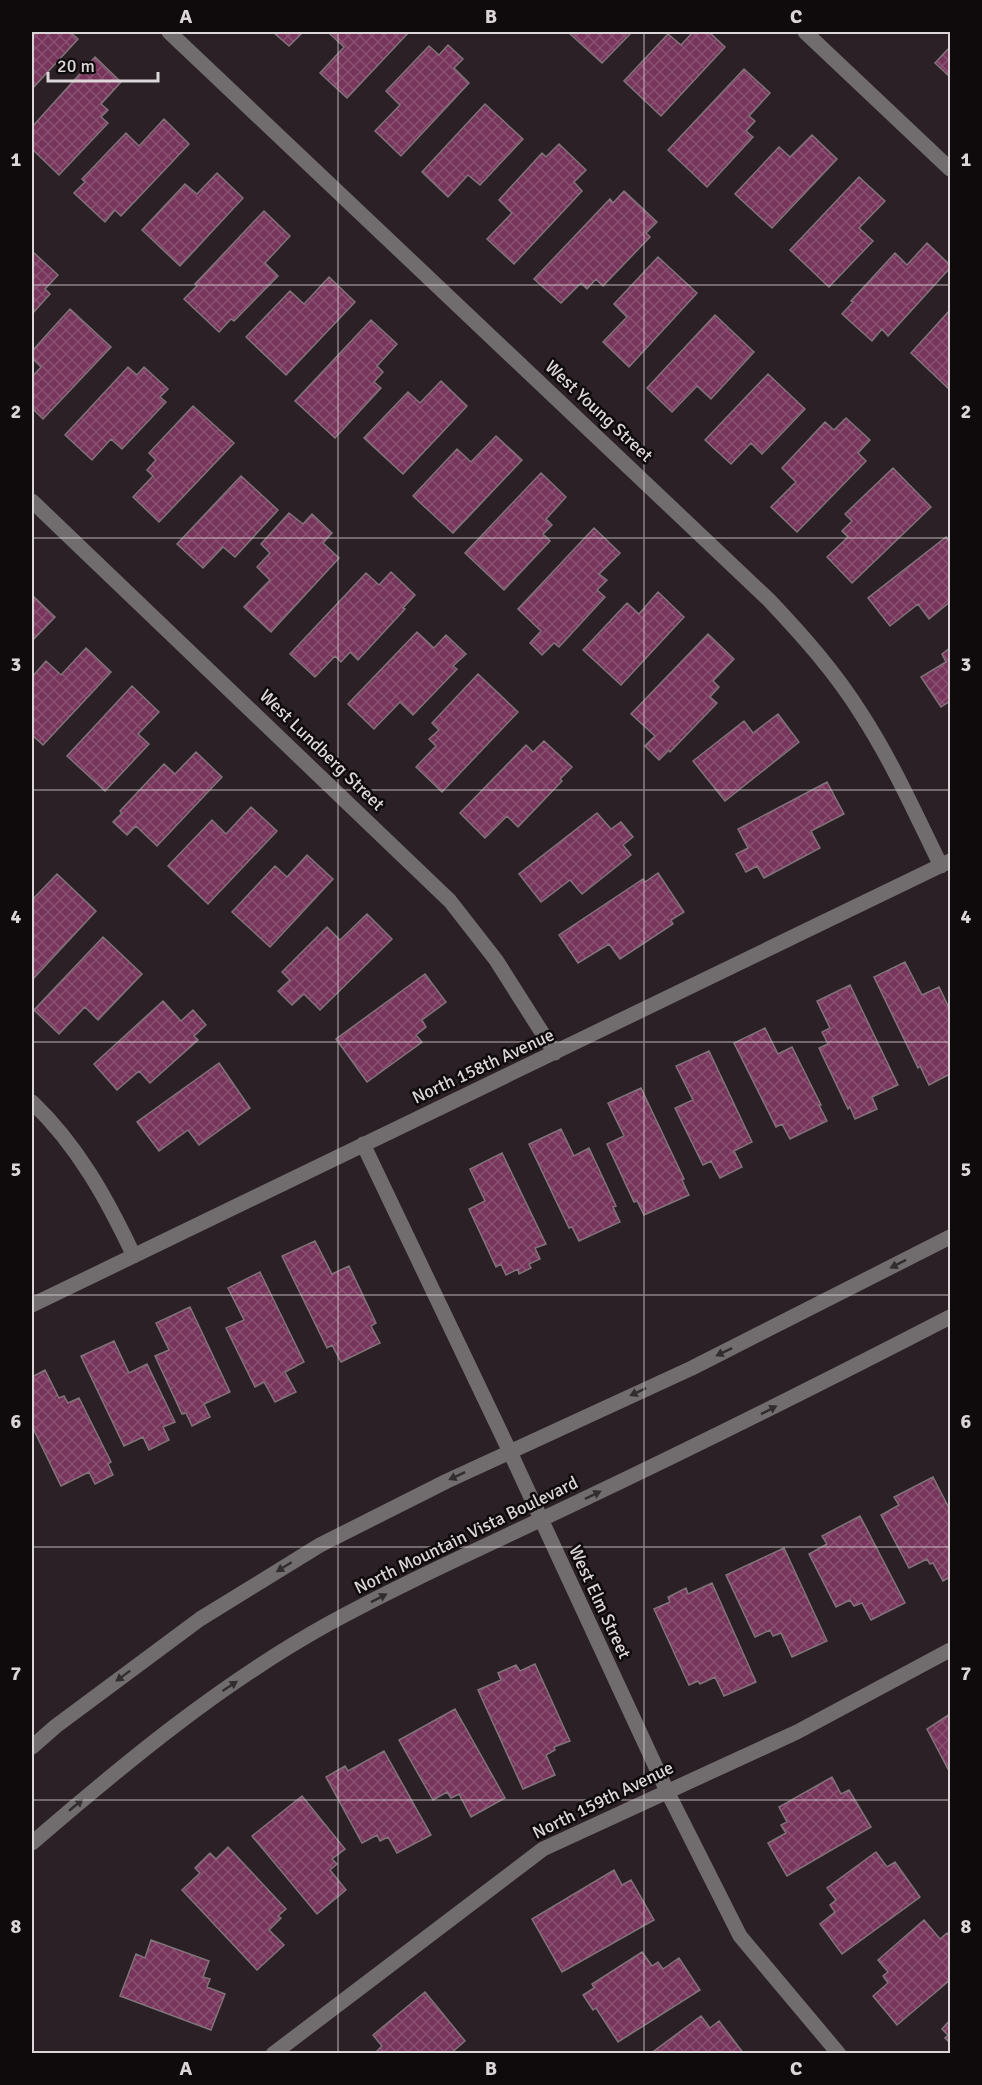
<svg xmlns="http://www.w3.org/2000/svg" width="982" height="2085" viewBox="0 0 982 2085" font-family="Signika,sans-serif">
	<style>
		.building { fill: url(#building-cross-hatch); stroke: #80747a; stroke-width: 1.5 }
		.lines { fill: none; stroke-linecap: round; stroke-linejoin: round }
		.minor { stroke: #716c6e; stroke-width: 15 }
		.oneway { fill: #312d2f }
		.grid { fill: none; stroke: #ddd6d9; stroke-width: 1.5; stroke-opacity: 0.55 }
		.labels { text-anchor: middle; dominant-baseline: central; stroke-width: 5; stroke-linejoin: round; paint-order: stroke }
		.street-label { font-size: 18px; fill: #ddd6d9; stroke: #0f0b0d }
		.neatline { fill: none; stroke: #ddd6d9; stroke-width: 2 }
		.grid-label { font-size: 20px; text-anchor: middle; font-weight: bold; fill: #ddd6d9 }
	</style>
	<defs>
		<pattern id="building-cross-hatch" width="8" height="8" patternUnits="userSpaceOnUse" patternTransform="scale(1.5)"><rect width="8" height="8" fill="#77355b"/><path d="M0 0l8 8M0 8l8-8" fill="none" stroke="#8a5272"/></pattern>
	</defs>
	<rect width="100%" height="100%" fill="#2a2025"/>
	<path class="building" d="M 36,32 L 70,32 L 78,39 L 32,89 L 32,37 Z
		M 273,32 L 303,32 L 289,46 Z
		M 332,32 L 409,32 L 347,98 L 320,73 L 344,47 L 330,34 Z
		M 568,32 L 632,32 L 602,63 Z
		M 693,32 L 709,32 L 725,47 L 661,116 L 624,81 L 668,34 L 681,45 Z
		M 448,45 L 463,59 L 454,68 L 469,83 L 401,156 L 375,131 L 400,105 L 386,91 L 429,46 L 439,55 Z
		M 950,47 L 950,77 L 935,63 Z
		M 95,57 L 121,82 L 101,104 L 108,110 L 101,117 L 108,123 L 59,175 L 32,149 L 32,127 Z
		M 744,69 L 770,93 L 749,116 L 755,121 L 746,131 L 753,137 L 707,187 L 668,150 Z
		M 485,104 L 523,139 L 480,185 L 468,175 L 448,197 L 422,172 Z
		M 164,119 L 189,144 L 121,216 L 115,210 L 105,222 L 74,193 L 85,182 L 82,179 L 126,133 L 139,146 Z
		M 812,135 L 837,159 L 772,228 L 735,194 L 779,147 L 790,157 Z
		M 559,144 L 586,170 L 574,182 L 582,191 L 514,264 L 487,239 L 512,213 L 499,200 L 542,153 L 546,157 Z
		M 217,173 L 243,198 L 180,266 L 142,230 L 185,184 L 197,194 Z
		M 859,177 L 885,201 L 859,228 L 873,241 L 829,287 L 790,250 Z
		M 624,191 L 657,222 L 646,233 L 650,237 L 603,286 L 596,279 L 587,289 L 581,283 L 561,303 L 534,279 L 610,199 L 613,203 Z
		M 264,211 L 290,236 L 265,263 L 278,276 L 234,321 L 231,319 L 219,332 L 184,299 L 197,286 L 195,284 Z
		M 927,243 L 950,265 L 950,268 L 888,336 L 882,329 L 872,341 L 842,314 L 853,302 L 851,301 L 895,253 L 907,265 Z
		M 33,252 L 58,275 L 45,289 L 50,294 L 32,314 L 32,254 Z
		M 658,257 L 697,293 L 629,367 L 603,342 L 627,317 L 614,304 Z
		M 329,277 L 355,302 L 286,375 L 246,337 L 290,291 L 304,304 Z
		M 70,309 L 111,347 L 43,419 L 32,408 L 32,377 L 41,367 L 32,358 L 32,351 Z
		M 950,310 L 950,385 L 948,388 L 911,353 Z
		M 715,315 L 754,352 L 711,399 L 697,386 L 672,412 L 647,388 Z
		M 371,320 L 397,344 L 377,366 L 383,372 L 374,382 L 381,388 L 335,438 L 295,401 Z
		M 128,367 L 137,375 L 144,367 L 168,389 L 160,397 L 166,402 L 122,449 L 111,439 L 92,460 L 65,435 Z
		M 768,374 L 805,409 L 762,454 L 751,443 L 731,464 L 705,440 Z
		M 441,381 L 467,406 L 403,474 L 364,438 L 408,392 L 420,403 Z
		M 193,406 L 234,443 L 159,522 L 133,497 L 153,476 L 147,470 L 156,460 L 149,453 Z
		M 846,418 L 870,440 L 858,453 L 866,461 L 797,532 L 771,507 L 796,482 L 782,468 L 825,422 L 834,430 Z
		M 496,436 L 522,460 L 453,533 L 413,496 L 457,449 L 471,462 Z
		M 893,468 L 931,507 L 852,583 L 827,557 L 848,537 L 842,531 L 852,521 L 845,514 Z
		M 541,473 L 566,497 L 546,519 L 552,525 L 543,534 L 550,541 L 504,590 L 465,553 Z
		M 241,476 L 278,510 L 235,557 L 223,547 L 203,568 L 177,544 Z
		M 289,513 L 303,524 L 312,514 L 332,533 L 323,543 L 339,558 L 271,632 L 244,607 L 270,580 L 257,567 L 270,553 L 261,544 Z
		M 594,528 L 620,553 L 599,574 L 607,580 L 597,590 L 605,597 L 559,647 L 554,643 L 542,655 L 530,643 L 541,631 L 518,609 Z
		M 946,537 L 948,540 L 950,538 L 950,602 L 929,619 L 918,604 L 890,626 L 868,598 Z
		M 391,572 L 415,595 L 403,608 L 405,609 L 358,660 L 350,652 L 341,662 L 335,656 L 315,677 L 290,654 L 366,573 L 379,585 Z
		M 658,592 L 684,617 L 621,685 L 583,650 L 627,603 L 639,614 Z
		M 32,595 L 55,617 L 32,641 Z
		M 417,632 L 434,648 L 446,635 L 466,654 L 453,666 L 457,669 L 413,715 L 400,702 L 374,729 L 348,704 Z
		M 708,634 L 734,659 L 713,681 L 719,687 L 710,697 L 717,703 L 670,752 L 669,750 L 659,760 L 645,746 L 655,736 L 631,714 Z
		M 86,648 L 111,672 L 43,745 L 32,735 L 32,677 L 46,661 L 61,675 Z
		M 950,648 L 950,701 L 941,707 L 921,677 L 946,662 L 942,654 Z
		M 478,674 L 518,712 L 442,792 L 416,767 L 436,746 L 429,739 L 439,730 L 432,723 Z
		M 132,686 L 159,712 L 138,734 L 149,744 L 105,791 L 67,756 Z
		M 778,714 L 799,742 L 725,801 L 693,761 L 744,721 L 753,733 Z
		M 544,741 L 572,767 L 560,779 L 562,781 L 518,827 L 507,816 L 485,838 L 460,813 L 526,745 L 533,752 Z
		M 196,752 L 222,777 L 157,846 L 136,826 L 127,835 L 113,822 L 122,813 L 120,811 L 164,764 L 175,774 Z
		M 827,782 L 844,814 L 811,831 L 820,848 L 764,878 L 757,866 L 746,872 L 736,854 L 748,848 L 738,829 Z
		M 251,807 L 277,831 L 208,904 L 168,866 L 212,820 L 226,834 Z
		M 597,813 L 611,829 L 621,822 L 633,837 L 623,845 L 631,855 L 582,894 L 570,880 L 541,902 L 519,874 Z
		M 307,855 L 333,879 L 270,947 L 232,912 L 275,866 L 287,877 Z
		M 658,873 L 684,912 L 671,920 L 673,924 L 620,959 L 609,944 L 578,963 L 559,935 L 643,879 L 645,882 Z
		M 57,874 L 96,911 L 32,980 L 32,900 Z
		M 367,914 L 392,939 L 320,1010 L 304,994 L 292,1005 L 278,991 L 290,980 L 282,972 L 327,927 L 340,940 Z
		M 103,937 L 142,974 L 98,1020 L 85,1007 L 59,1034 L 34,1010 Z
		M 905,962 L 922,995 L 939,987 L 950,1010 L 950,1074 L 929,1085 L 920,1066 L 918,1068 L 874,977 Z
		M 425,974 L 446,1002 L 422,1020 L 426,1027 L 416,1035 L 422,1042 L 367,1082 L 336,1039 Z
		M 850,985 L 898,1085 L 872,1097 L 877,1109 L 855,1119 L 850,1107 L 848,1109 L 819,1048 L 828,1044 L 822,1032 L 830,1028 L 817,1001 Z
		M 163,1001 L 181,1021 L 193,1010 L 206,1025 L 194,1036 L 198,1040 L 150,1083 L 139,1071 L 117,1090 L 94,1064 Z
		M 765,1028 L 778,1054 L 792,1047 L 821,1105 L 819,1105 L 827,1121 L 790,1139 L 782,1124 L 776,1127 L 734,1043 Z
		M 709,1051 L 752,1142 L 734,1151 L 742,1167 L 720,1178 L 711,1161 L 703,1165 L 675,1108 L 693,1100 L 676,1066 Z
		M 219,1063 L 250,1108 L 199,1145 L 188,1130 L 159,1151 L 137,1122 Z
		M 641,1088 L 684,1179 L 682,1180 L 689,1195 L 644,1215 L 637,1201 L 634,1202 L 607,1144 L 624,1136 L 608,1103 Z
		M 561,1129 L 574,1156 L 589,1148 L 616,1206 L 613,1207 L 620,1222 L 579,1241 L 572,1227 L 569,1228 L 529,1144 Z
		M 502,1153 L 546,1244 L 535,1248 L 540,1259 L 529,1264 L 531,1268 L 519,1274 L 518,1269 L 506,1275 L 501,1264 L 496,1267 L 469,1209 L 485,1201 L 470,1169 Z
		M 315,1241 L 332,1274 L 349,1266 L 376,1323 L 371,1326 L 380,1343 L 341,1362 L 332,1345 L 327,1348 L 282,1256 Z
		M 260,1272 L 304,1362 L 285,1372 L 296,1392 L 275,1402 L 264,1382 L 255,1387 L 226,1328 L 244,1320 L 228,1288 Z
		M 190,1307 L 230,1392 L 204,1404 L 210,1417 L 192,1426 L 186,1413 L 182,1414 L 155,1356 L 169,1350 L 156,1323 Z
		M 114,1341 L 129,1373 L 147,1364 L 175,1422 L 163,1427 L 169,1440 L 149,1450 L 143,1437 L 124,1446 L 81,1356 Z
		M 45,1370 L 59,1398 L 64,1396 L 68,1403 L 79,1398 L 111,1462 L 108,1464 L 113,1475 L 95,1484 L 89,1472 L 61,1486 L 32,1426 L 32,1377 Z
		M 933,1477 L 950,1510 L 950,1577 L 943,1581 L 933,1563 L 930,1564 L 927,1559 L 909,1568 L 881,1515 L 899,1505 L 894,1497 Z
		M 860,1516 L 905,1603 L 871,1620 L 862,1603 L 854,1606 L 850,1600 L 836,1607 L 809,1554 L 827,1544 L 822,1536 Z
		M 784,1548 L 827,1641 L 792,1657 L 781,1633 L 773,1636 L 770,1630 L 755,1637 L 726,1575 Z
		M 712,1583 L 756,1682 L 724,1696 L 715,1677 L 700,1684 L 698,1681 L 689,1685 L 654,1609 L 670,1602 L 668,1597 L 686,1588 L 688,1594 Z
		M 535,1664 L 570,1741 L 554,1747 L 555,1750 L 546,1755 L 555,1775 L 523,1789 L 478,1690 L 501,1680 L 498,1673 L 516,1665 L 520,1671 Z
		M 455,1709 L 505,1798 L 471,1817 L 459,1794 L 451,1798 L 447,1792 L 433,1800 L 399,1740 Z
		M 950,1714 L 950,1773 L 927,1729 Z
		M 384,1751 L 431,1835 L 397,1853 L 388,1837 L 380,1841 L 377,1835 L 362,1843 L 326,1777 L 345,1766 L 348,1771 Z
		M 832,1777 L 841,1794 L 849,1790 L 871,1827 L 787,1876 L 768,1843 L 786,1833 L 781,1825 L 787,1822 L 779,1807 Z
		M 302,1796 L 345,1849 L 332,1859 L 337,1864 L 330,1870 L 346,1890 L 317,1914 L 252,1836 Z
		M 228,1847 L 286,1909 L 278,1916 L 281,1918 L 269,1930 L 284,1945 L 257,1970 L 182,1890 L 200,1873 L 195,1868 L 210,1853 L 216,1859 Z
		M 876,1852 L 887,1867 L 895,1862 L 920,1897 L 842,1954 L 820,1924 L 835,1912 L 830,1905 L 836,1900 L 827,1888 Z
		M 614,1870 L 622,1885 L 631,1880 L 654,1920 L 562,1972 L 532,1919 Z
		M 924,1920 L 940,1939 L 947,1933 L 950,1937 L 950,1980 L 897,2025 L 873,1996 L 888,1983 L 883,1976 L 888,1972 L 878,1960 Z
		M 151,1940 L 209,1961 L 203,1977 L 210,1979 L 207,1987 L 225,1994 L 211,2030 L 120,1996 L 136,1954 L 145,1958 Z
		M 642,1952 L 652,1966 L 658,1962 L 663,1969 L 679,1958 L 700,1990 L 618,2042 L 596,2008 L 593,2010 L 583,1995 L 594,1988 L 592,1984 Z
		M 425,1992 L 465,2041 L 450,2054 L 379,2054 L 377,2051 L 382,2046 L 373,2035 Z
		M 701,2016 L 710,2028 L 719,2021 L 744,2054 L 650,2054 Z
		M 950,2020 L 950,2043 L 945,2038 L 948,2035 L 942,2029 Z"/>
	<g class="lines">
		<path class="minor" d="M 169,32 L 769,600 C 803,636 836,673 862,715 C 893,763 916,815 941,866
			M 805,32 L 950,169
			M 32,501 L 450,901 L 496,960 L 555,1053
			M 32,1102 C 78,1146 107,1199 134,1256
			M 363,1144 L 510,1452 L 667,1791 L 740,1936 L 839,2054
			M 32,1305 L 950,861
			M 32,1747 L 56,1726 L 200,1619 L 320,1545 L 447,1481 L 692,1368 L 950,1237
			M 32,1843 C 125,1763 220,1684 328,1624 C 410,1579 497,1541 582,1500 C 706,1441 828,1380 950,1317
			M 273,2054 L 543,1849 L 797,1732 L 950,1650"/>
	</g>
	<defs><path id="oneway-solid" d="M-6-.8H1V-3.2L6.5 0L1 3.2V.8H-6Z" transform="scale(1.5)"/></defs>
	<g class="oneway">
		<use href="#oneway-solid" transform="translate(898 1264) rotate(153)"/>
		<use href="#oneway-solid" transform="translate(724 1352) rotate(154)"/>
		<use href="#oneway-solid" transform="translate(638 1392) rotate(155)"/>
		<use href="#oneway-solid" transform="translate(769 1410) rotate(-27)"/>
		<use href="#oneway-solid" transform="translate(457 1476) rotate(155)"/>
		<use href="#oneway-solid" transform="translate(593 1495) rotate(-26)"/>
		<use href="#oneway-solid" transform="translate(284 1567) rotate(148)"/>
		<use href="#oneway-solid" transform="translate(379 1598) rotate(-27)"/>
		<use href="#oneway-solid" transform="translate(123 1676) rotate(143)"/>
		<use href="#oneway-solid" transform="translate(230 1686) rotate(-33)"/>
		<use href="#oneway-solid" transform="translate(76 1805) rotate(-40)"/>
	</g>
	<path class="grid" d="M 338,32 L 338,2054M 644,32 L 644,2054M 32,285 L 950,285M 32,538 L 950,538M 32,790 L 950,790M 32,1042 L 950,1042M 32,1295 L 950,1295M 32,1547 L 950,1547M 32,1800 L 950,1800"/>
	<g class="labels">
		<g class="street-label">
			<text transform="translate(599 411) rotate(43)">West Young Street</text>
			<text transform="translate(322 750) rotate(44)">West Lundberg Street</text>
			<text transform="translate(483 1066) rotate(-25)">North 158th Avenue</text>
			<text transform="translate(466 1535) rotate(-26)">North Mountain Vista Boulevard</text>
			<text transform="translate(600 1602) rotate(65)">West Elm Street</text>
			<text transform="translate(603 1800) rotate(-26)">North 159th Avenue</text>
		</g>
	</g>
	<rect width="982" height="2085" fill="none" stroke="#0f0b0d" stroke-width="66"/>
	<path d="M48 72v9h110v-9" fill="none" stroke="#ddd6d9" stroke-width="3"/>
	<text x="57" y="72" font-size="18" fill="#ddd6d9" stroke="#0f0b0d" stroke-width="4.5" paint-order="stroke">20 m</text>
	<rect x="33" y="33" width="916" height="2019" class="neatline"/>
	<g class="grid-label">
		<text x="186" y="23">A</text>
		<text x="491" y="23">B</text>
		<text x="796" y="23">C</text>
		<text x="16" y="166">1</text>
		<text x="966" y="166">1</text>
		<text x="16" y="418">2</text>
		<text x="966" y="418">2</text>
		<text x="16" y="671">3</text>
		<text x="966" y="671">3</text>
		<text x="16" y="923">4</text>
		<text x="966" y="923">4</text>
		<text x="16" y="1176">5</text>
		<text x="966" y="1176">5</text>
		<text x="16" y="1428">6</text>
		<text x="966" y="1428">6</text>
		<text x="16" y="1680">7</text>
		<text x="966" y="1680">7</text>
		<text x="16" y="1933">8</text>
		<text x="966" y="1933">8</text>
		<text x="186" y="2075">A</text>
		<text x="491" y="2075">B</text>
		<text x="796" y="2075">C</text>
	</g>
</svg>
